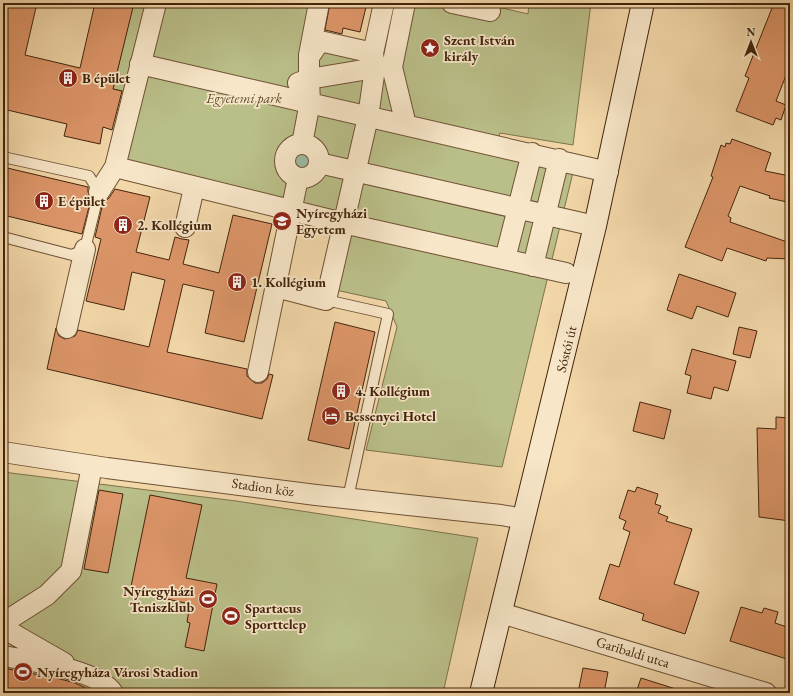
<svg xmlns="http://www.w3.org/2000/svg" width="793" height="696" viewBox="0 0 793 696" font-family="'EB Garamond',serif">
	<style>
		.green { fill: #babf89; stroke: #7e724b }
		.water { fill: #9dbba3; stroke: #797f67 }
		.building { fill: #dd9669; stroke: #43240d }
		.lines { fill: none; stroke-linecap: round; stroke-linejoin: round }
		.lane-casing { stroke: #6f5134; stroke-width: 12 }
		.street-casing { stroke: #6f5134; stroke-width: 22 }
		.secondary-casing { stroke: #43240d; stroke-width: 24 }
		.lane { stroke: #f7e6c8; stroke-width: 10 }
		.street { stroke: #f7e6c8; stroke-width: 20 }
		.secondary { stroke: #f7e6c8; stroke-width: 22 }
		.labels { text-anchor: middle; dominant-baseline: central; stroke-width: 3.5; stroke-linejoin: round; paint-order: stroke }
		.poi-label { font-size: 14px; font-weight: bold; fill: #43240d; stroke: #f7e6c8; text-anchor: start }
		.park-label { font-size: 14px; font-style: italic; fill: #614b2c; stroke: #f7e6c8 }
		.street-label { font-size: 14px; fill: #43240d; stroke: #f7e6c8 }
	</style>
	<rect width="100%" height="100%" fill="#f3d8aa"/>
	<filter id="stains"><feTurbulence type="fractalNoise" baseFrequency=".005" numOctaves="4"/><feColorMatrix values="0 0 0 0 .2 0 0 0 0 .09 0 0 0 0 .02 0 0 0 .5 -.17"/></filter>
	<radialGradient id="worn" r=".72"><stop offset=".6" stop-color="#630" stop-opacity="0"/><stop offset="1" stop-color="#630" stop-opacity=".3"/></radialGradient>
	<path class="green" d="M 133,3 L 322,3 L 315,34 L 354,54 L 352,72 L 380,77 L 397,3 L 481,3 L 528,14 L 529,3 L 591,3 L 573,145 L 500,133 L 497,146 L 575,164 L 502,467 L 366,450 L 397,327 L 386,301 L 331,289 L 344,226 L 118,164 L 133,93 L 113,89 Z
		M 3,472 L 236,501 L 478,538 L 443,693 L 3,693 Z"/>
	<path class="water" d="M292 161a10 10 0 1 1 20 0a10 10 0 1 1-20 0Z"/>
	<path class="building" d="M 3,3 L 37,3 L 25,55 L 80,68 L 95,3 L 134,3 L 113,89 L 122,91 L 120,99 L 112,130 L 103,127 L 100,144 L 64,136 L 67,124 L 3,109 Z
		M 330,3 L 367,3 L 360,32 L 343,28 L 342,34 L 325,30 Z
		M 774,3 L 790,3 L 790,65 L 776,101 L 786,105 L 781,120 L 776,118 L 773,125 L 736,111 L 749,78 L 745,76 Z
		M 732,139 L 771,153 L 765,171 L 790,176 L 790,190 L 787,202 L 769,198 L 770,196 L 740,186 L 728,216 L 731,218 L 730,222 L 790,243 L 790,259 L 767,258 L 766,261 L 727,248 L 722,261 L 685,247 L 713,177 L 711,176 L 721,145 L 725,147 L 726,143 L 730,144 Z
		M 3,167 L 88,187 L 88,192 L 91,199 L 82,234 L 3,215 Z
		M 115,189 L 150,197 L 136,252 L 169,260 L 175,237 L 182,239 L 189,240 L 183,264 L 219,273 L 233,215 L 272,224 L 244,342 L 205,333 L 214,291 L 183,284 L 167,352 L 247,369 L 247,376 L 255,383 L 262,383 L 267,379 L 269,374 L 273,375 L 262,419 L 47,369 L 56,328 L 59,336 L 65,339 L 75,336 L 78,330 L 149,347 L 165,280 L 132,272 L 124,310 L 86,301 L 101,239 L 95,237 L 103,203 L 109,198 Z
		M 679,274 L 736,293 L 728,317 L 697,306 L 692,319 L 667,310 Z
		M 335,322 L 375,332 L 349,449 L 308,440 Z
		M 739,327 L 757,331 L 750,358 L 733,354 Z
		M 692,349 L 736,361 L 728,391 L 714,387 L 711,399 L 687,393 L 691,376 L 685,374 Z
		M 640,402 L 671,410 L 664,439 L 633,431 Z
		M 776,417 L 790,418 L 790,521 L 759,517 L 757,428 L 776,429 Z
		M 637,487 L 658,494 L 655,504 L 661,506 L 658,513 L 668,517 L 666,521 L 692,529 L 674,584 L 699,592 L 685,634 L 642,620 L 644,614 L 599,599 L 610,564 L 619,567 L 630,532 L 623,529 L 626,521 L 619,518 L 628,490 L 635,492 Z
		M 99,490 L 123,494 L 108,573 L 84,569 Z
		M 150,495 L 202,505 L 186,578 L 217,584 L 204,651 L 185,647 L 190,623 L 187,622 L 190,604 L 130,591 Z
		M 741,607 L 762,613 L 764,608 L 778,612 L 775,623 L 790,628 L 790,660 L 730,641 Z
		M 3,668 L 60,679 L 75,683 L 96,693 L 3,693 Z
		M 583,668 L 608,672 L 604,693 L 578,693 Z
		M 641,678 L 679,690 L 679,693 L 636,693 Z"/>
	<g class="lines">
		<defs>
			<path id="lane" d="M 3,157 L 89,176 L 99,192 L 85,249 L 72,255 L 3,237
				M 326,300 L 388,314 L 348,498"/>
			<path id="street" d="M 405,3 L 392,67 L 406,125
				M 452,3 L 490,11
				M 309,55 L 319,3
				M 140,64 L 608,172
				M 298,83 L 309,79 L 309,57 L 320,41 L 373,53
				M 302,144 L 310,102 L 309,79 L 375,68 L 373,53 L 384,3
				M285 161a17 17 0 1 1 34 0a17 17 0 1 1-34 0Z
				M 319,163 L 595,226
				M 115,167 L 343,223 L 566,273
				M 99,192 L 115,167 L 156,3
				M 185,227 L 194,188
				M 505,259 L 532,153
				M 533,266 L 559,159
				M 276,287 L 326,300 L 368,117 L 375,68
				M 67,328 L 85,249
				M 258,372 L 298,178
				M 3,452 L 107,468 L 316,495 L 501,515 L 524,519
				M 501,613 L 766,693
				M 3,623 L 47,595 L 71,571 L 92,466
				M 3,628 L 64,663
				M 3,656 C 30,661 98,669 113,693"/>
			<path id="secondary" d="M 481,693 L 595,226 L 643,3"/>
		</defs>
		<use href="#lane" class="lane-casing"/>
		<use href="#street" class="street-casing"/>
		<use href="#secondary" class="secondary-casing"/>
		<use href="#lane" class="lane"/>
		<use href="#street" class="street"/>
		<use href="#secondary" class="secondary"/>
	</g>
	<defs>
		<symbol id="sight-disc" viewBox="-11 -11 22 22"><circle r="9.5" fill="#8f2418" stroke="#f7e6c8"/><path d="M0-6L1.8-2.2L6-1.7L2.9 1.2L3.7 5.4L0 3.3L-3.7 5.4L-2.9 1.2L-6-1.7L-1.8-2.2Z" fill="#fff"/></symbol>
		<symbol id="building-disc" viewBox="-11 -11 22 22"><circle r="9.5" fill="#8f2418" stroke="#f7e6c8"/><path d="M-4-6H4V6H1V3H-1V6H-4ZM-2.5-4.3h1.7v1.8h-1.7ZM.8-4.3h1.7v1.8H.8ZM-2.5-1h1.7V.8h-1.7ZM.8-1h1.7V.8H.8Z" fill="#fff"/></symbol>
		<symbol id="university-disc" viewBox="-11 -11 22 22"><circle r="9.5" fill="#8f2418" stroke="#f7e6c8"/><path d="M0-5L7-2L0 1L-7-2ZM-4 1L0 2.5L4 1V4Q0 6-4 4Z" fill="#fff"/></symbol>
		<symbol id="hotel-disc" viewBox="-11 -11 22 22"><circle r="9.5" fill="#8f2418" stroke="#f7e6c8"/><path d="M-6-4.5h1.5V1H6V5H4.5V3h-9V5H-6ZM-4 0a1.8 1.8 0 1 1 3.6 0ZM.5 0V-2.5h3Q6-2.5 6 0Z" fill="#fff"/></symbol>
		<symbol id="stadium-disc" viewBox="-11 -11 22 22"><circle r="9.5" fill="#8f2418" stroke="#f7e6c8"/><path d="M0-5a6.5 5 0 1 0 0 10a6.5 5 0 1 0 0-10ZM-3.5-1.8h7v3.6h-7Z" fill="#fff"/></symbol>
	</defs>
	<g fill-rule="evenodd">
		<use href="#sight-disc" x="419" y="37" width="22" height="22"/>
		<use href="#building-disc" x="57" y="67" width="22" height="22"/>
		<use href="#building-disc" x="33" y="190" width="22" height="22"/>
		<use href="#university-disc" x="271" y="210" width="22" height="22"/>
		<use href="#building-disc" x="112" y="214" width="22" height="22"/>
		<use href="#building-disc" x="226" y="271" width="22" height="22"/>
		<use href="#building-disc" x="330" y="380" width="22" height="22"/>
		<use href="#hotel-disc" x="320" y="405" width="22" height="22"/>
		<use href="#stadium-disc" x="197" y="588" width="22" height="22"/>
		<use href="#stadium-disc" x="220" y="605" width="22" height="22"/>
		<use href="#stadium-disc" x="12" y="661" width="22" height="22"/>
	</g>
	<g class="labels">
		<g class="poi-label">
			<text x="444" y="40">Szent István<tspan x="444" dy="16">király</tspan></text>
			<text x="82" y="78">B épület</text>
			<text x="58" y="201">E épület</text>
			<text x="296" y="213">Nyíregyházi<tspan x="296" dy="16">Egyetem</tspan></text>
			<text x="137" y="225">2. Kollégium</text>
			<text x="251" y="282">1. Kollégium</text>
			<text x="355" y="391">4. Kollégium</text>
			<text x="345" y="416">Bessenyei Hotel</text>
			<text x="194" y="591" text-anchor="end">Nyíregyházi<tspan x="194" dy="16">Teniszklub</tspan></text>
			<text x="245" y="608">Spartacus<tspan x="245" dy="16">Sporttelep</tspan></text>
			<text x="37" y="672">Nyíregyháza Városi Stadion</text>
		</g>
		<g class="park-label">
			<text x="244" y="98">Egyetemi park</text>
		</g>
		<g class="street-label">
			<text transform="translate(566 349) rotate(-76)">Sóstói út</text>
			<text transform="translate(263 487) rotate(8)">Stadion köz</text>
			<text transform="translate(633 652) rotate(17)">Garibaldi utca</text>
		</g>
	</g>
	<rect width="793" height="696" fill="none" stroke="#f3d8aa" stroke-width="16"/>
	<rect x="4" y="4" width="785" height="688" fill="none" stroke="#43240d" stroke-width="2"/>
	<rect x="8" y="8" width="777" height="680" fill="none" stroke="#43240d"/>
	<g transform="translate(751 42)" stroke="#f7e6c8" stroke-width="3" paint-order="stroke">
	<path d="M0-3L7 15L0 10L-7 15Z" fill="#43240d"/>
	<text y="-6" font-size="11" font-weight="bold" text-anchor="middle" fill="#43240d">N</text>
	</g>
	<rect width="100%" height="100%" filter="url(#stains)"/>
	<rect width="100%" height="100%" fill="url(#worn)"/>
</svg>
